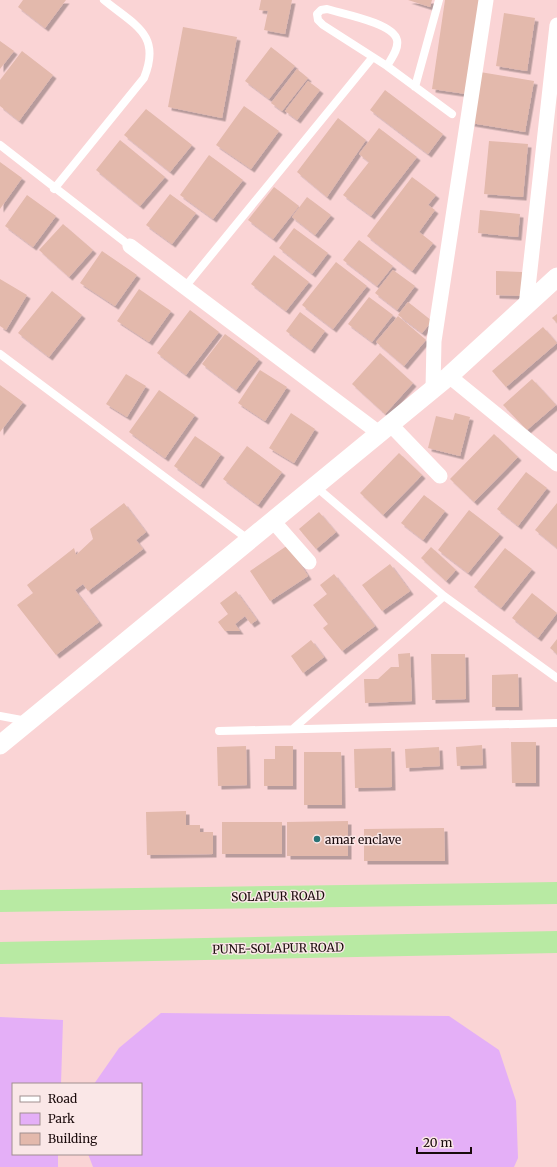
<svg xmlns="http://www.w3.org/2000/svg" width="557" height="1167" viewBox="0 0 557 1167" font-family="Merriweather,serif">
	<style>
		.green { fill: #e4aff7 }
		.building { fill: #e3b9ac; filter: url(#shadow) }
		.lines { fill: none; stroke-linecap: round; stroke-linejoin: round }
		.service { stroke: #fff; stroke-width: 8 }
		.minor { stroke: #fff; stroke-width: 15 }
		.tertiary { stroke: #fff; stroke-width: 19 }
		.trunk { stroke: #b8eaa3; stroke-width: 22 }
		.poi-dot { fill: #297375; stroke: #fae7e7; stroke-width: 1.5 }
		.labels { text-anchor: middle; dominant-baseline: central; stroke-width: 3; stroke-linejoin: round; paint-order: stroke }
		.poi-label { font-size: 12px; fill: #190a0b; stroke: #fae7e7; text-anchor: start }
		.street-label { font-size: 12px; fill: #190a0b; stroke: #fae7e7 }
	</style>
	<defs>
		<filter id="shadow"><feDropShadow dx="3.5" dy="3.5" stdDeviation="0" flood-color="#0004"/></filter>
	</defs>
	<rect width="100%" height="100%" fill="#fad4d5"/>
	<path class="green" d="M 161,1013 L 449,1016 L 499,1050 L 516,1101 L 518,1158 L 514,1167 L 93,1167 L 88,1154 L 141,1154 L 141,1084 L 94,1084 L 119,1048 Z
		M 0,1017 L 63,1020 L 61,1084 L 13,1084 L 13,1154 L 58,1154 L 58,1167 L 0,1167 Z"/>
	<path class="building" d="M 23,0 L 66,0 L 45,28 L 18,7 Z
		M 261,0 L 292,0 L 285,34 L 264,30 L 268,11 L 259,10 Z
		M 408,0 L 432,0 L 430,7 Z
		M 445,0 L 480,0 L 466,94 L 432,89 Z
		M 504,13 L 535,18 L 527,71 L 496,66 Z
		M 183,27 L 237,37 L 222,118 L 168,107 Z
		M 0,41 L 14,51 L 0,69 Z
		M 271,47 L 295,66 L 269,99 L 245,81 Z
		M 22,51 L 53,75 L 19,121 L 0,106 L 0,80 Z
		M 297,69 L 308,78 L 282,111 L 271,103 Z
		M 480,72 L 534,81 L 525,132 L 471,123 Z
		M 308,81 L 320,90 L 297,120 L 285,111 Z
		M 385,90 L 443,134 L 428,154 L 370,110 Z
		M 244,106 L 279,131 L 251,169 L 216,145 Z
		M 146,109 L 192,145 L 170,172 L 124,135 Z
		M 338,118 L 366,140 L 327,197 L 297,172 Z
		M 379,128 L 417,157 L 371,216 L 343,195 L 369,162 L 359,154 Z
		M 120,140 L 165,177 L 140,206 L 96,170 Z
		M 489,141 L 528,144 L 523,197 L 484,194 Z
		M 209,155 L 243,180 L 213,219 L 180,195 Z
		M 0,162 L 22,178 L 0,209 Z
		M 412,177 L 436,195 L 428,205 L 435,210 L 419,232 L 433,243 L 412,271 L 367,236 Z
		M 274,187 L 299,206 L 273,239 L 248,220 Z
		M 170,194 L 196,213 L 172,244 L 146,225 Z
		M 27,195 L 56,216 L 33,247 L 5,226 Z
		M 307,197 L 331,215 L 315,235 L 292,217 Z
		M 480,210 L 520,214 L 518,237 L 478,233 Z
		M 63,224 L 93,250 L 69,277 L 39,250 Z
		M 294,228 L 328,253 L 312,274 L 279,248 Z
		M 359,240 L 393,266 L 377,286 L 343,260 Z
		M 102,251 L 137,275 L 115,306 L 80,283 Z
		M 274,255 L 309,282 L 286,311 L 251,284 Z
		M 336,262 L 367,286 L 333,329 L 302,305 Z
		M 393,270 L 415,286 L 397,310 L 375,293 Z
		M 496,271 L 522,272 L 521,296 L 496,295 Z
		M 0,279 L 27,295 L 6,330 L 0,326 Z
		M 139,289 L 171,311 L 149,342 L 117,321 Z
		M 52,291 L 82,315 L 49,357 L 18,333 Z
		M 369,297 L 393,315 L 372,342 L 348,324 Z
		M 408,302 L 432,321 L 422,333 L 398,315 Z
		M 190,310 L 219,332 L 186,375 L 157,353 Z
		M 300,312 L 325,331 L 311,350 L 286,331 Z
		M 557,314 L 557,323 L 552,318 Z
		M 398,316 L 426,340 L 404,366 L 376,342 Z
		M 543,327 L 557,343 L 506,387 L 492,371 Z
		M 225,334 L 259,359 L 236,390 L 202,364 Z
		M 380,353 L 413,383 L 385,414 L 352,384 Z
		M 260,370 L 287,387 L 265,421 L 238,403 Z
		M 126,374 L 146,386 L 127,417 L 106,404 Z
		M 532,379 L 556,405 L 527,430 L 503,405 Z
		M 0,385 L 23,402 L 0,432 Z
		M 159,390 L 195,415 L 165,458 L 129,432 Z
		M 291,413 L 315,429 L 294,463 L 269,448 Z
		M 455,413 L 470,417 L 460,456 L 428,448 L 436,416 L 453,420 Z
		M 494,434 L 518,457 L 474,502 L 450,479 Z
		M 195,436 L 221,454 L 200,485 L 174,466 Z
		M 247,446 L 282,472 L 258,505 L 223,479 Z
		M 399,453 L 422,475 L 383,515 L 360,493 Z
		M 526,472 L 547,488 L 518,526 L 497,509 Z
		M 424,495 L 445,511 L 423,540 L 401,523 Z
		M 124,503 L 146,532 L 136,540 L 143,549 L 88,591 L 83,584 L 75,590 L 99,622 L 56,655 L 17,605 L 33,593 L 27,585 L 74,548 L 76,555 L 93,539 L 90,529 Z
		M 557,503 L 557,548 L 535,530 Z
		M 469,510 L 500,534 L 468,573 L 438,550 Z
		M 319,512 L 336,532 L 316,549 L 299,529 Z
		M 288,545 L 308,576 L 270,601 L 250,571 Z
		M 431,547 L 456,570 L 446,581 L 421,558 Z
		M 505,548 L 532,569 L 501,608 L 474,587 Z
		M 390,564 L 410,591 L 382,611 L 362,585 Z
		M 334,574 L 375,626 L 342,651 L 323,628 L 328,624 L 313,605 L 327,594 L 320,585 Z
		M 236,591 L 257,620 L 251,624 L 245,616 L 235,624 L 240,631 L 225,631 L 218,622 L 228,614 L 220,603 Z
		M 532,593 L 557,613 L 538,638 L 512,618 Z
		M 557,639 L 557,654 L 550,648 Z
		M 311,640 L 324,657 L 303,673 L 291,656 Z
		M 410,653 L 412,701 L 365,703 L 364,679 L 378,679 L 391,667 L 399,667 L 398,654 Z
		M 431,654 L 465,654 L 466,699 L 432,700 Z
		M 518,674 L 519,707 L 492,707 L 492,675 Z
		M 511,742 L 536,742 L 536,783 L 512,783 Z
		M 482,745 L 483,765 L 457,766 L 456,747 Z
		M 246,746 L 247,785 L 218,786 L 217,747 Z
		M 275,746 L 293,746 L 293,786 L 264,786 L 264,759 L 275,759 Z
		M 439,747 L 440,766 L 406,768 L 405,749 Z
		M 391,748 L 392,787 L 355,788 L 354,749 Z
		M 304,752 L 341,752 L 342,805 L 304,805 Z
		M 186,811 L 186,825 L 200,825 L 200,832 L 213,832 L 213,854 L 147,855 L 146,812 Z
		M 348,821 L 348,856 L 287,856 L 287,822 Z
		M 222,822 L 282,822 L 282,854 L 222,854 Z
		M 444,828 L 445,861 L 364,861 L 364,829 Z"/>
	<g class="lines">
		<path class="service" d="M 387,66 C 391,59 399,49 397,40 C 393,23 343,14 327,9 L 321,10 L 317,14 L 318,20 L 323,25 L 387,66 L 452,114
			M 415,87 L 439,0
			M 0,145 L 130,246
			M 54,189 L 144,78 C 162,34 134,25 104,0
			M 185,287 L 372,58
			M 0,354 L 249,540
			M 315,486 L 444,596 L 557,678
			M 0,716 L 27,721
			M 294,728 L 444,596
			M 219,731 L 557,723"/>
		<path class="minor" d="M 130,246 L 379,433
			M 526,306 L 557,25
			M 449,376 L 557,464
			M 433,389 L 434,341 L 486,0
			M 390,424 L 440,476
			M 273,521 L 309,562"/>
		<path class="tertiary" d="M 0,745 L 449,376 L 557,277"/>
		<path class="trunk" d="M 0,901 L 557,893
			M 0,953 L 557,942"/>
	</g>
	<circle class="poi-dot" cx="317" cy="839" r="4"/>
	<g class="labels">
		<g class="poi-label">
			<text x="325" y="839">amar enclave</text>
		</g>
		<g class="street-label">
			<text transform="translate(278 896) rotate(-1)">SOLAPUR ROAD</text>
			<text transform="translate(278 948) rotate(-1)">PUNE-SOLAPUR ROAD</text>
		</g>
	</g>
	<rect x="12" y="1083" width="130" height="72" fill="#fae7e7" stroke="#a08f8f"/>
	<rect x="20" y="1096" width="20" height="6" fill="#ffffff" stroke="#a08f8f"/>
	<text x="48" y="1103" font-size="12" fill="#190a0b">Road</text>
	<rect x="20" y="1113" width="20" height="12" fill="#e4aff7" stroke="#a08f8f"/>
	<text x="48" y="1123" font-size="12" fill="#190a0b">Park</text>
	<rect x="20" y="1133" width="20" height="12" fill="#e3b9ac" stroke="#a08f8f"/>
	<text x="48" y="1143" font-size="12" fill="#190a0b">Building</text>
	<path d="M417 1147v6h54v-6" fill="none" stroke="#190a0b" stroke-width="2"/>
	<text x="423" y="1147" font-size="12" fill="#190a0b" stroke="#fae7e7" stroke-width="3" paint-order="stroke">20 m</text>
</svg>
